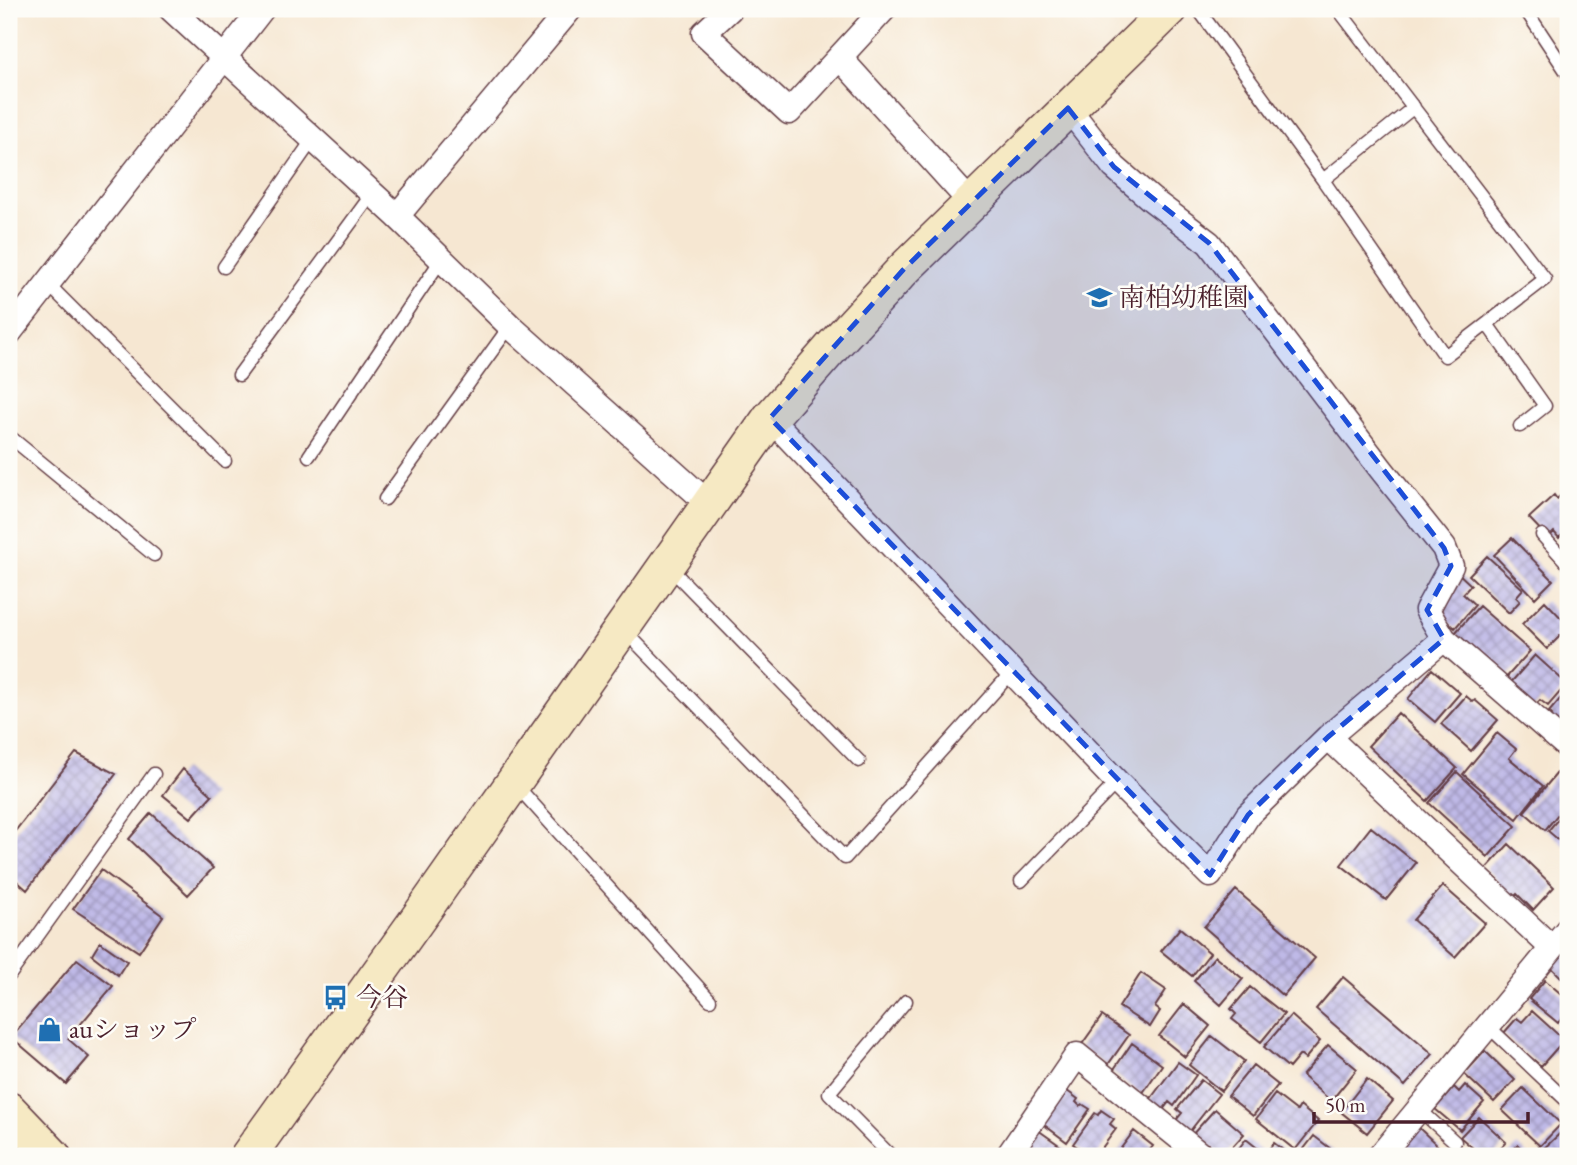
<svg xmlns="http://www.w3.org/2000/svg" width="1577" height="1165" viewBox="0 0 1577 1165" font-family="'EB Garamond','Noto Serif JP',serif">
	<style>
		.building { fill: url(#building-cross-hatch) }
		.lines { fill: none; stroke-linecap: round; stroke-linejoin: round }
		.lane-casing { stroke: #643d44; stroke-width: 15 }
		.street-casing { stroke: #643d44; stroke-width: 27 }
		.secondary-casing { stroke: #643d44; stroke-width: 38 }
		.lane { stroke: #fff; stroke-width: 12 }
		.street { stroke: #fff; stroke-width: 24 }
		.secondary { stroke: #f6e9c3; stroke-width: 35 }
		.marked { fill: #1d4ed8; fill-opacity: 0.2; stroke: #1d4ed8; stroke-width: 5; stroke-dasharray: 14 9; stroke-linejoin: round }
		.labels { text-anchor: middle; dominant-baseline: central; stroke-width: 5; stroke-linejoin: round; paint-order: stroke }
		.poi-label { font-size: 26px; fill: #4a1f2b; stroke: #fdfcf7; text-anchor: start }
	</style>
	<defs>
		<pattern id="building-cross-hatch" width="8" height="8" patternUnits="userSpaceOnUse" patternTransform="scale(1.75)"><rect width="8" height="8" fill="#bfb9e7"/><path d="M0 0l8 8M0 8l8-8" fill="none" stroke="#9d96bb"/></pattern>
	</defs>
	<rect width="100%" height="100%" fill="#fdfcf7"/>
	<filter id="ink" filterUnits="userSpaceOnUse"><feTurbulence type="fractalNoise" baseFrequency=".0143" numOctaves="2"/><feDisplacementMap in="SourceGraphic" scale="14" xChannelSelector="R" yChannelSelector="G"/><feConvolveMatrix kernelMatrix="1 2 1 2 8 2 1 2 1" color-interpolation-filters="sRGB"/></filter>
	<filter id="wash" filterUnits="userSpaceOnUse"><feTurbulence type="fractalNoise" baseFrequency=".00686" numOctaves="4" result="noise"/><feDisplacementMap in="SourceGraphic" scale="28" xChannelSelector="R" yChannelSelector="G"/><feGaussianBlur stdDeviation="1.57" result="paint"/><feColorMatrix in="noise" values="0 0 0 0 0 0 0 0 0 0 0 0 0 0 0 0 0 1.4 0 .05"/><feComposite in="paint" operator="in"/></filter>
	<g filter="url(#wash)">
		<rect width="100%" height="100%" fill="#f6e7d2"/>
		<g id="blocks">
			<path class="building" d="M 1563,493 L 1568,498 L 1568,529 L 1559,538 L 1554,532 L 1548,538 L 1529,518 L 1554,495 L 1557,499 Z
				M 1512,538 L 1553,580 L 1535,598 L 1494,555 Z
				M 1487,556 L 1523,589 L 1516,597 L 1520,601 L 1509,613 L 1469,575 Z
				M 1456,571 L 1471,585 L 1463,594 L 1475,605 L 1455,628 L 1440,614 Z
				M 1545,601 L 1568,625 L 1568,628 L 1547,649 L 1522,624 Z
				M 1479,606 L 1530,651 L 1505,679 L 1455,633 Z
				M 1535,655 L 1567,684 L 1548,706 L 1540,700 L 1532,708 L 1507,687 Z
				M 1432,669 L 1460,693 L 1435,722 L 1408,699 Z
				M 1566,692 L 1568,694 L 1568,736 L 1548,719 L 1552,715 L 1549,712 Z
				M 1466,696 L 1473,702 L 1475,700 L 1498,720 L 1471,751 L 1441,724 Z
				M 1398,713 L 1457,768 L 1427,801 L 1368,746 Z
				M 1497,733 L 1516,749 L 1509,758 L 1543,786 L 1517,819 L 1463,774 Z
				M 76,753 L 116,774 L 27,890 L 9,874 L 9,839 Z
				M 183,769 L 212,795 L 191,818 L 163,795 Z
				M 1457,772 L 1516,826 L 1488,857 L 1429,803 Z
				M 1557,773 L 1568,782 L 1568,793 L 1564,799 L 1568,802 L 1545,830 L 1524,812 Z
				M 1568,807 L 1568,848 L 1548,831 Z
				M 151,813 L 213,868 L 188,895 L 129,839 Z
				M 1371,827 L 1416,863 L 1386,900 L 1341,865 Z
				M 1509,844 L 1554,887 L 1533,910 L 1517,894 L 1511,900 L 1496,885 L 1499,881 L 1486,869 Z
				M 101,870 L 163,916 L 139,952 L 73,909 Z
				M 1443,886 L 1485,923 L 1455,957 L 1413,920 Z
				M 1236,890 L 1315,958 L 1283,996 L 1204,927 Z
				M 1180,928 L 1210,953 L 1192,976 L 1161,951 Z
				M 100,942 L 127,961 L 118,975 L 92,955 Z
				M 1565,950 L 1568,953 L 1568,984 L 1550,966 Z
				M 1215,956 L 1243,979 L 1221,1005 L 1194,981 Z
				M 77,959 L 113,986 L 68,1039 L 89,1057 L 66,1084 L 11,1037 Z
				M 1141,973 L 1166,990 L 1155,1007 L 1160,1011 L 1150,1027 L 1119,1007 Z
				M 1343,977 L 1433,1054 L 1405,1086 L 1316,1009 Z
				M 1545,980 L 1568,1000 L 1568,1010 L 1558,1023 L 1529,999 Z
				M 1250,987 L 1284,1014 L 1261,1042 L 1232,1019 L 1236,1014 L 1231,1009 Z
				M 1184,1004 L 1210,1026 L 1185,1057 L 1159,1036 Z
				M 1532,1011 L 1564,1040 L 1541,1066 L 1503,1034 L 1517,1018 L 1522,1022 Z
				M 1291,1015 L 1320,1041 L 1305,1059 L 1300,1055 L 1289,1068 L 1264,1047 Z
				M 1102,1016 L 1129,1035 L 1107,1066 L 1080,1047 Z
				M 1212,1036 L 1244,1061 L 1221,1091 L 1189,1065 Z
				M 1132,1043 L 1162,1065 L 1142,1094 L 1112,1072 Z
				M 1328,1045 L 1357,1069 L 1331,1101 L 1302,1076 Z
				M 1485,1051 L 1515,1080 L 1494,1102 L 1464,1074 Z
				M 1178,1062 L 1196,1075 L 1174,1106 L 1169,1102 L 1159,1115 L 1146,1105 Z
				M 1253,1065 L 1278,1085 L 1253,1116 L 1228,1096 Z
				M 1367,1079 L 1393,1101 L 1367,1133 L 1341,1112 Z
				M 1201,1080 L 1219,1094 L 1186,1136 L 1172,1125 L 1182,1113 L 1177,1109 Z
				M 1465,1085 L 1484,1102 L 1460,1130 L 1435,1109 L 1454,1087 L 1459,1092 Z
				M 1063,1088 L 1078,1099 L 1076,1102 L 1080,1106 L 1082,1104 L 1090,1109 L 1067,1142 L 1039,1121 Z
				M 1523,1088 L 1561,1124 L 1540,1146 L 1502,1110 Z
				M 1275,1094 L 1297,1111 L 1300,1106 L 1318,1121 L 1295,1150 L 1256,1119 Z
				M 1215,1109 L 1244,1134 L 1224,1156 L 1208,1144 L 1204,1148 L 1191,1136 Z
				M 1101,1110 L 1114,1119 L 1110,1124 L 1116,1129 L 1096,1156 L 1091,1156 L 1073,1144 L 1095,1113 L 1098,1115 Z
				M 1479,1117 L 1506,1142 L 1493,1156 L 1482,1156 L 1460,1137 Z
				M 1417,1126 L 1440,1148 L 1432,1156 L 1390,1156 Z
				M 1568,1126 L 1568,1156 L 1546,1156 L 1541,1151 Z
				M 1038,1130 L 1069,1152 L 1066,1156 L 1037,1156 L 1041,1152 L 1029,1144 Z
				M 1134,1131 L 1153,1146 L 1145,1156 L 1115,1156 Z
				M 1314,1136 L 1340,1156 L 1303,1156 L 1300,1154 Z
				M 1246,1139 L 1265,1154 L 1274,1143 L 1288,1154 L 1285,1156 L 1233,1156 Z
				M 1518,1145 L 1530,1156 L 1507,1156 Z"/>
		</g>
	</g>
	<g filter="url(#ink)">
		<use href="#blocks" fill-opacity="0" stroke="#643d44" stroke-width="2"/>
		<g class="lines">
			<defs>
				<path id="lane" d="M 1198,9 L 1323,180 L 1445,356 L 1545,279 L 1338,9
					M 1525,9 L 1568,74
					M 1323,180 L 1414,107
					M 224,267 L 313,139
					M 48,284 L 225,461
					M 1487,324 L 1545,406 L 1520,426
					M 239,375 L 372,194
					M 9,436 L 154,555
					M 309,456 L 441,260
					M 385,499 L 510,326
					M 1542,535 L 1568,564
					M 668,566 L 859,761
					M 625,631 L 845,858 L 1012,672
					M 515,784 L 710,1000
					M 1021,881 L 1117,782
					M 9,976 L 154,774
					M 1488,1026 L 1568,1102
					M 1419,1109 L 1455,1142
					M 891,1156 L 829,1093 L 906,1001"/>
				<path id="street" d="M 171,9 L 397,216 L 510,326 L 709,504
					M 730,9 L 704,33 L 789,112 L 884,9
					M 840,58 L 972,204
					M 1068,108 L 1114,167 L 1151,199 L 1209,243 L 1381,469 L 1444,548 L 1451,566 L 1427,610 L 1444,639 L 1568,747
					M 397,216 L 570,9
					M 9,333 L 262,9
					M 770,418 L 1117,782 L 1210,875 L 1248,815 L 1328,737 L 1444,639
					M 1328,737 L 1552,948
					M 1008,1156 L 1077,1055 L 1202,1156
					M 1380,1156 L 1568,929"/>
				<path id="secondary" d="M 9,1110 L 53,1156
					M 248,1156 L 419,917 L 770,418 L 834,345 L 903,270 L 1170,9"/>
			</defs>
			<use href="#lane" class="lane-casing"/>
			<use href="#street" class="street-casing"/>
			<use href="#secondary" class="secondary-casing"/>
			<use href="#lane" class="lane"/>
			<use href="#street" class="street"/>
			<use href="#secondary" class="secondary"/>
		</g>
	</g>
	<path class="marked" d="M 1068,108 L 1114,167 L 1209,243 L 1444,548 L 1451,566 L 1427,610 L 1444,639 L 1328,737 L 1248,815 L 1210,875 L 770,418 L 903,270 Z"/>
	<defs>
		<symbol id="school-bare" viewBox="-9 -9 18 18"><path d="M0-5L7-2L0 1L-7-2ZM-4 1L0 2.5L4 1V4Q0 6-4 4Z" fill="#1f6fb2" stroke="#fdfcf7" stroke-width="2.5" paint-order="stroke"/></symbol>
		<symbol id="bus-bare" viewBox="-9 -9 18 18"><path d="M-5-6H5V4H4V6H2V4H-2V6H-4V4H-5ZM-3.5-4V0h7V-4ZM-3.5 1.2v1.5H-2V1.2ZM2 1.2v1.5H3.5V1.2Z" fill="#1f6fb2" stroke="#fdfcf7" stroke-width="2.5" paint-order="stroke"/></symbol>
		<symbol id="shop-bare" viewBox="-9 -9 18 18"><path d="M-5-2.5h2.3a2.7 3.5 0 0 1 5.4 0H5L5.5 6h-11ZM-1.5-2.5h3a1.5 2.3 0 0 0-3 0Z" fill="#1f6fb2" stroke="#fdfcf7" stroke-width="2.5" paint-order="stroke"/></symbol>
	</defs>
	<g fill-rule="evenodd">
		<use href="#school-bare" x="1082" y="280" width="35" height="35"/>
		<use href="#bus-bare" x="318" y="980" width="35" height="35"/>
		<use href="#shop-bare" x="32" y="1012" width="35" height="35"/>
	</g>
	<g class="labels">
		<g class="poi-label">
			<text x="1119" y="297">南柏幼稚園</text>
			<text x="356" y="997">今谷</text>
			<text x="69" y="1029">auショップ</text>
		</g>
	</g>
	<rect width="1577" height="1165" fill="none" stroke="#fdfcf7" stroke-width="35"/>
	<path d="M1314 1112v10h214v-10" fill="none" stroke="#4a1f2b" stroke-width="3.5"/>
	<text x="1325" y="1112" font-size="21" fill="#4a1f2b" stroke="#fdfcf7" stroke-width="5" paint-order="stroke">50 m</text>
</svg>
